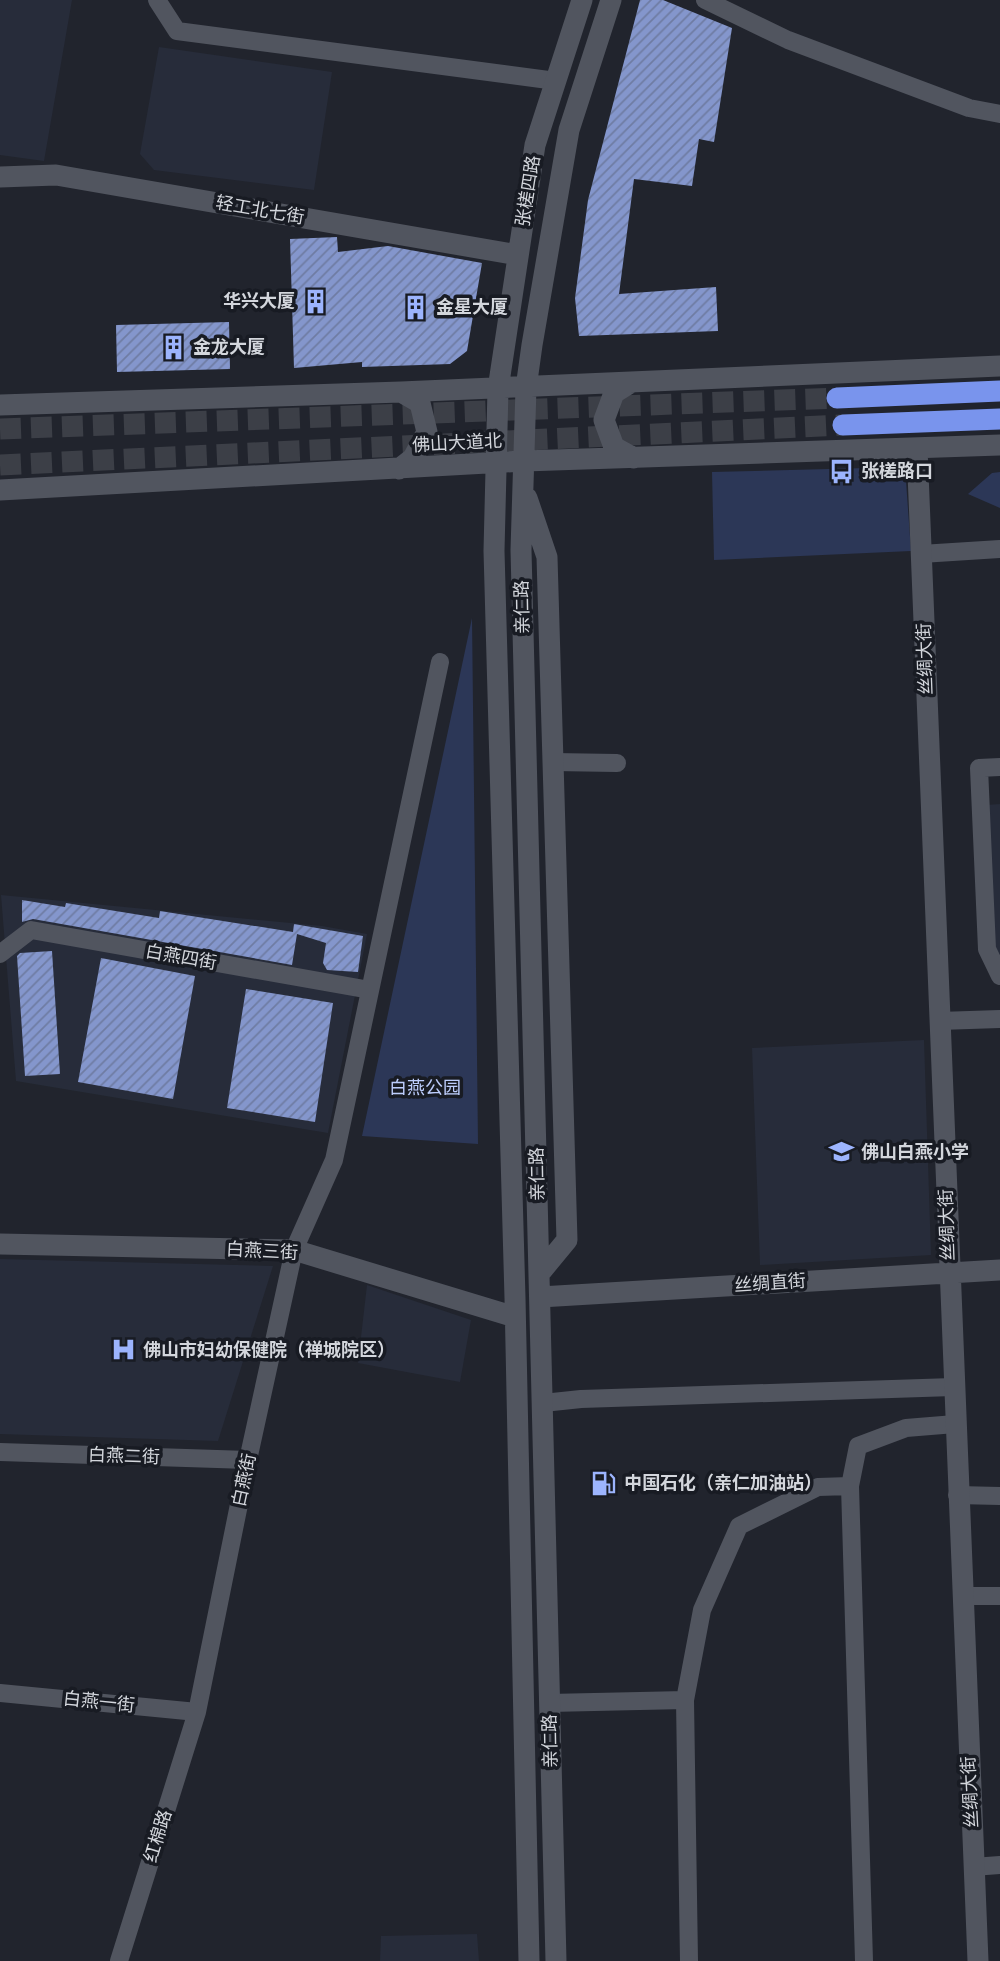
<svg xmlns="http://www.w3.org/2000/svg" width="1000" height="1961" viewBox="0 0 1000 1961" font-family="Helvetica,'Noto Sans SC',sans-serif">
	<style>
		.built { fill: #272c3a }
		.green { fill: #2c3757 }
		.building { fill: url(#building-hatch) }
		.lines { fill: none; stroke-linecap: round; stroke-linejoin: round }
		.highway-tunnel { stroke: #3c3f47; stroke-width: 21; stroke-dasharray: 21 10; stroke-linecap: butt }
		.street { stroke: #51555f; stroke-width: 18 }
		.secondary { stroke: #51555f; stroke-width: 21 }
		.highway { stroke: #7994ed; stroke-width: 21 }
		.labels { text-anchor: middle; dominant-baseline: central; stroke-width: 7; stroke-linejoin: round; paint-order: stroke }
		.street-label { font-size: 18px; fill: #d3d6dc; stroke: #181b23 }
		.poi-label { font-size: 18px; font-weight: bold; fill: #d3d6dc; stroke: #181b23; text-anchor: start }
		.park-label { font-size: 18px; fill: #bdcdfc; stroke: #181b23 }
	</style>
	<defs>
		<pattern id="building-hatch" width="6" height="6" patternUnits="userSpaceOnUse" patternTransform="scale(1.75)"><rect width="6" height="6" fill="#8496cc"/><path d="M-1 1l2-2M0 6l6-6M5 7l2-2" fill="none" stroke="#6f7ca3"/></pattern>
	</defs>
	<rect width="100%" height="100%" fill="#21242d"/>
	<path class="built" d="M 0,0 L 72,0 L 44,161 L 0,155 Z
		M 159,47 L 332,72 L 314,190 L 154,170 L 140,154 Z
		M 1000,804 L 1000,963 L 992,948 L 986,805 Z
		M 1,895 L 322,926 L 367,934 L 328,1133 L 16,1081 Z
		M 924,1040 L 931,1255 L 760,1265 L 752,1048 Z
		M 0,1259 L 273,1266 L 218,1441 L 0,1434 Z
		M 367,1285 L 471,1320 L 460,1382 L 358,1363 Z
		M 477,1934 L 479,1961 L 380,1961 L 381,1936 Z"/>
	<path class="green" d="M 905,467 L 911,551 L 714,560 L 712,472 Z
		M 1000,472 L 1000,508 L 968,494 L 992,473 Z
		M 472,618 L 478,1144 L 362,1136 Z"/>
	<path class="building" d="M 640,0 L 663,0 L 732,28 L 714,142 L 699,139 L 692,186 L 634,179 L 619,294 L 716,287 L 718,331 L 579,336 L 575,298 L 588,200 Z
		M 337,237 L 338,252 L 388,246 L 482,263 L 467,351 L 450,364 L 362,367 L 362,362 L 294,368 L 290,239 Z
		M 229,322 L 230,369 L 117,372 L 116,325 Z
		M 22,900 L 65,907 L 66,903 L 159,918 L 160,911 L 293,932 L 294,924 L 363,936 L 358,972 L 327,970 L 323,963 L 326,943 L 297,934 L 292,965 L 33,919 L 22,922 Z
		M 52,951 L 60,1074 L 25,1076 L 17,956 L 20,953 Z
		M 101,958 L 195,976 L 173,1099 L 78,1082 Z
		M 246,989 L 333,1003 L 315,1122 L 227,1108 Z"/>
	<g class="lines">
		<path class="highway-tunnel" d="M 0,429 L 837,398
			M 0,465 L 843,425"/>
		<path class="street" d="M 157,0 L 177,31 L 556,81
			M 705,0 L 788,40 L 969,108 L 1000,114
			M 921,554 L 1000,549
			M 553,762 L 617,763
			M 1000,767 L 979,768 L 987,949 L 1000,976
			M 0,954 L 31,930 L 370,990
			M 939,1021 L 1000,1019
			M 543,1403 L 581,1399 L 953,1387
			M 0,1452 L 248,1460
			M 850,1486 L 864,1961
			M 957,1495 L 1000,1496
			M 962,1596 L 1000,1596
			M 0,1693 L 197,1712
			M 685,1700 L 689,1961
			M 549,1703 L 685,1700 L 702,1610 L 739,1526 L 818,1487 L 850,1486 L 858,1446 L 906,1428 L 955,1424
			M 973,1867 L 1000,1865
			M 119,1961 L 197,1712 L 248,1460 L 294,1250 L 334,1160 L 440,662"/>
		<path class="secondary" d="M 0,177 L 56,175 L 518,255
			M 630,383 L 614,393 L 604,420 L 614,447 L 634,458
			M 0,405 L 401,392 L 1000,366
			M 917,448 L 978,1961
			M 399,469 L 413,458 L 427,432 L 420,403 L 401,392
			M 0,490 L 524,461 L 1000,445
			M 527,498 L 547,557 L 567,1240 L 539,1274
			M 0,1244 L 294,1250 L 515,1317
			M 540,1297 L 1000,1270
			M 529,1961 L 515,1298 L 494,551 L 498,389 L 535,145 L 582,0
			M 556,1961 L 521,550 L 526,388 L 532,345 L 569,130 L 611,0"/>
		<path class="highway" d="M 837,398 L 1000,391
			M 843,425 L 1000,419"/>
	</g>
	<defs>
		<symbol id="building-bare" viewBox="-9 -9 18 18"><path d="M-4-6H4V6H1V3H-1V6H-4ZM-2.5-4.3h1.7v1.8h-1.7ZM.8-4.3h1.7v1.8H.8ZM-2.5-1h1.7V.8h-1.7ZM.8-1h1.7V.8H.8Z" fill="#9cb4fd" stroke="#181b23" stroke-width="2.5" paint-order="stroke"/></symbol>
		<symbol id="bus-bare" viewBox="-9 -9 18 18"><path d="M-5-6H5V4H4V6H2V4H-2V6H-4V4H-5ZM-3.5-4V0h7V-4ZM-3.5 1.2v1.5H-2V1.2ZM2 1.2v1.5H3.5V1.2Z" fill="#9cb4fd" stroke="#181b23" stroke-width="2.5" paint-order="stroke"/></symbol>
		<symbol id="school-bare" viewBox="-9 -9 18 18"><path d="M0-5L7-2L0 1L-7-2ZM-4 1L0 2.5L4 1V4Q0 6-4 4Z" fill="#9cb4fd" stroke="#181b23" stroke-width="2.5" paint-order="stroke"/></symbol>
		<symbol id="hospital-bare" viewBox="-9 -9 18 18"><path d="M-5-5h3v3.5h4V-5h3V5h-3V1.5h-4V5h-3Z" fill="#9cb4fd" stroke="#181b23" stroke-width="2.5" paint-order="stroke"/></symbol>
		<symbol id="fuel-bare" viewBox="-9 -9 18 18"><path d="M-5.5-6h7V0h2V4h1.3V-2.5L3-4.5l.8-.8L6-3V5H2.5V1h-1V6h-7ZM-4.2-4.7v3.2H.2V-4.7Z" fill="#9cb4fd" stroke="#181b23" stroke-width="2.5" paint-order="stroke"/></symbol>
	</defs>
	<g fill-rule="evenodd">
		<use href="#building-bare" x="298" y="284" width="35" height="35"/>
		<use href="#building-bare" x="398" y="290" width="35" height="35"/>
		<use href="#building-bare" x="156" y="330" width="35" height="35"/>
		<use href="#bus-bare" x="824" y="454" width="35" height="35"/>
		<use href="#school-bare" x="824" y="1134" width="35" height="35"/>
		<use href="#hospital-bare" x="106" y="1332" width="35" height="35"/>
		<use href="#fuel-bare" x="586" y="1466" width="35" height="35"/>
	</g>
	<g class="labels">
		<g class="street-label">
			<text transform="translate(528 191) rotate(-81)">张槎四路</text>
			<text transform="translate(260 210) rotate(10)">轻工北七街</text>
			<text transform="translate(457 443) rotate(-3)">佛山大道北</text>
			<text transform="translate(522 607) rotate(-91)">亲仁路</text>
			<text transform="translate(925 659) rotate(-92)">丝绸大街</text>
			<text transform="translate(181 957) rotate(10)">白燕四街</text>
			<text transform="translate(537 1174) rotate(-91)">亲仁路</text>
			<text transform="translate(947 1225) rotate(-92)">丝绸大街</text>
			<text transform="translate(262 1251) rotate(3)">白燕三街</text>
			<text transform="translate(770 1283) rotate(-4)">丝绸直街</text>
			<text transform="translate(124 1456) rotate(2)">白燕二街</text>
			<text transform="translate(244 1480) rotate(-78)">白燕街</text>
			<text transform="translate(99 1702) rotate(6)">白燕一街</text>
			<text transform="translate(550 1741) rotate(-91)">亲仁路</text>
			<text transform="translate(970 1792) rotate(-93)">丝绸大街</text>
			<text transform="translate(158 1836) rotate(-73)">红棉路</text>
		</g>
		<g class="poi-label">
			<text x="295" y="301" text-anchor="end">华兴大厦</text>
			<text x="436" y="307">金星大厦</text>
			<text x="193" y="347">金龙大厦</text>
			<text x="861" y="471">张槎路口</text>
			<text x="861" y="1152">佛山白燕小学</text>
			<text x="143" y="1350">佛山市妇幼保健院（禅城院区）</text>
			<text x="624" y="1483">中国石化（亲仁加油站）</text>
		</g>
		<g class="park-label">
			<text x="425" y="1088">白燕公园</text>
		</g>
	</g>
</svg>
